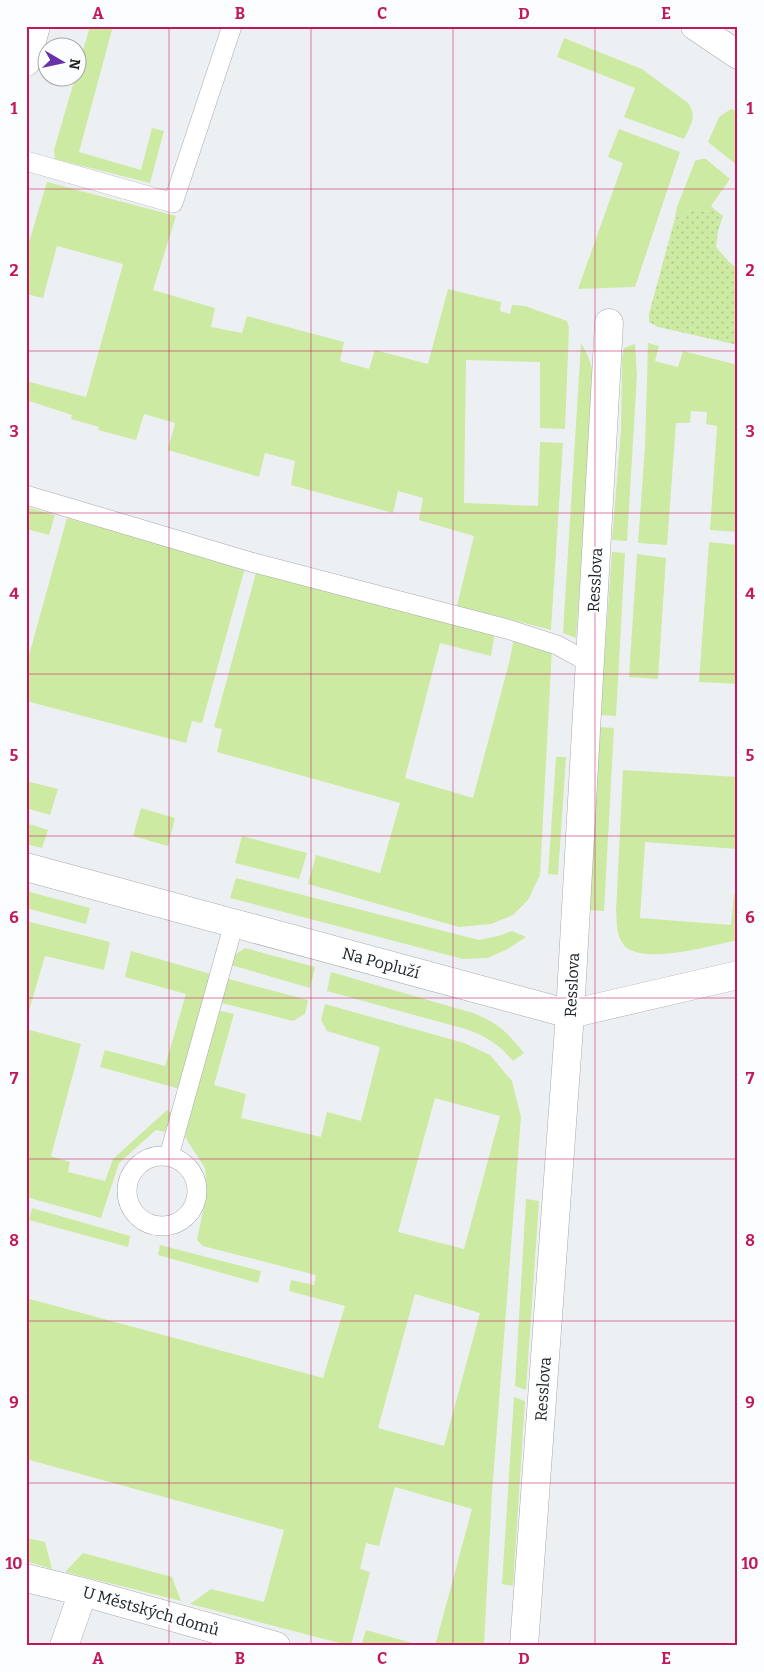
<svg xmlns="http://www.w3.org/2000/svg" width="764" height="1672" viewBox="0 0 764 1672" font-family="Bitter,serif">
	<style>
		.grass { fill: #cceaa2; fill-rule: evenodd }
		.garden { fill: url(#garden-dots) }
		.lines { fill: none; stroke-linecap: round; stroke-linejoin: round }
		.lane-casing { stroke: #a8aaae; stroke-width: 20 }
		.street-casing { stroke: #a8aaae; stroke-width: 29 }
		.secondary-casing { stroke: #a8aaae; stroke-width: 29 }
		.lane { stroke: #fff; stroke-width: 19 }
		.street { stroke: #fff; stroke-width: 28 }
		.secondary { stroke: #fff; stroke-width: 28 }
		.grid { fill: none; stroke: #c2185b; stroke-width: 1; stroke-opacity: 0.55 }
		.labels { text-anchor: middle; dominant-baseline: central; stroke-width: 5; stroke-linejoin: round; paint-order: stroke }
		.street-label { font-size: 16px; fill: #222324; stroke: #fbfdff }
		.neatline { fill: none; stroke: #c2185b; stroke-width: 2 }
		.grid-label { font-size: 16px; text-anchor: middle; font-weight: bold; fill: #c2185b }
	</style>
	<defs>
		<pattern id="garden-dots" width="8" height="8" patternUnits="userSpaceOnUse" patternTransform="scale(1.25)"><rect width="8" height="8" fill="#cceaa2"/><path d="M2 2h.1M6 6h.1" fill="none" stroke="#afc88b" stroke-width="1.8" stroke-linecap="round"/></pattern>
	</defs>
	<rect width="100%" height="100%" fill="#edf0f3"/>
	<path class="grass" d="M 90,26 L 113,26 L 79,152 L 141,170 L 152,128 L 164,131 L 150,183 L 55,159 L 54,150 L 75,78 L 78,78 L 78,68 Z
		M 564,38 L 642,69 L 688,103 C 698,118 690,125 684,139 L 624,117 L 635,88 L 557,57 Z
		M 731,109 L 738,111 L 738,166 L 708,142 L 719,117 Z
		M 619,129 L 680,152 L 635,287 L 578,289 L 623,163 L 608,157 Z
		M 701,159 L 706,159 L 730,179 L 711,206 L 714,209 L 711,212 L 690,210 L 675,218 L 677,207 L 695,161 Z
		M 47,182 L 176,216 L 153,290 L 215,308 L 211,327 L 242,333 L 247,316 L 344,342 L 340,361 L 369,369 L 375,350 L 428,364 L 448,289 L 501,302 L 500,311 L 510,314 L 512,305 L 525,306 L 567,321 L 569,328 L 565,429 L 540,428 L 540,362 L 466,360 L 464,503 L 538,506 L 540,442 L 563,443 L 551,630 L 457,606 L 474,536 L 419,520 L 423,498 L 398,491 L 393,513 L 291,485 L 295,461 L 265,453 L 259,477 L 168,450 L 175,423 L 144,414 L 136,440 L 98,430 L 99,427 L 71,419 L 72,415 L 26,400 L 26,381 L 86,397 L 123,264 L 57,246 L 43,298 L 26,294 L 26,252 Z
		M 581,343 L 588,356 L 592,368 L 586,505 L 576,638 L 563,633 Z
		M 648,343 L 659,346 L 655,361 L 678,367 L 683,351 L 738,365 L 738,532 L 710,530 L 717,426 L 706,424 L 707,412 L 691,411 L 690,423 L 676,423 L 667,545 L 638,543 L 645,447 Z
		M 635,344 L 637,375 L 627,541 L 612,540 L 621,429 L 622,358 L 624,348 Z
		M 26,507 L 55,515 L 49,535 L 26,529 Z
		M 67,518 L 245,568 L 202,723 L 192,721 L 186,743 L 26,701 L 26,666 Z
		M 709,542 L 738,545 L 738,684 L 699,682 Z
		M 612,552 L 625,553 L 616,716 L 600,715 Z
		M 637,554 L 666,558 L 658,679 L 629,677 Z
		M 257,569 L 495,632 L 491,656 L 440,643 L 405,778 L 473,798 L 509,663 L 514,638 L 552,649 L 540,875 L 528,900 L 513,915 L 491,924 L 459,927 L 308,884 L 316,855 L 380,873 L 400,803 L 217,752 L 222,729 L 214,727 Z
		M 600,727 L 614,728 L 604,911 L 588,910 Z
		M 556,757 L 566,757 L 558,875 L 548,874 Z
		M 623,770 L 738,777 L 738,879 L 735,878 L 737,849 L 645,842 L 640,918 L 731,925 L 734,894 L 738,895 L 738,940 C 712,945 640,967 623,944 C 616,934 617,922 616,911 Z
		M 26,781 L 58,789 L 50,815 L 26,808 Z
		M 141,808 L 175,818 L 168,846 L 133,836 Z
		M 26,823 L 48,830 L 42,848 L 26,844 Z
		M 242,836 L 307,853 L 299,879 L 235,863 Z
		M 236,878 L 479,940 L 498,936 L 512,931 L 526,937 L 506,950 L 487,958 L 463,959 L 230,898 Z
		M 26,891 L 90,908 L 86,924 L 26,908 Z
		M 26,921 L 110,942 L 104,970 L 45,956 L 26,1021 Z
		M 245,948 L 315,967 L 310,988 L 231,965 L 233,956 Z
		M 131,951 L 211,974 L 180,1089 L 100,1067 L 105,1050 L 165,1066 L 186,994 L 125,977 Z
		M 331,972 L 473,1013 C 498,1023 507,1032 524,1053 L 513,1061 C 499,1045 489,1038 469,1030 L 327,991 Z
		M 225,978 L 308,1000 L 305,1014 L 293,1021 L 218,1002 Z
		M 325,1004 L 464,1043 L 490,1055 L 512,1081 L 521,1117 L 492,1493 L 484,1646 L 435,1646 L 472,1509 L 395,1487 L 379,1546 L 366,1543 L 360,1569 L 370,1572 L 351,1646 L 190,1604 L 211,1589 L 264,1602 L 284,1530 L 26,1459 L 26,1298 L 323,1378 L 345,1306 L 289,1291 L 291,1280 L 314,1285 L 316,1275 L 203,1246 L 197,1240 L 207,1191 L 205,1168 L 185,1137 L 217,1010 L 234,1014 L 214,1085 L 246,1094 L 241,1118 L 321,1137 L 327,1112 L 361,1121 L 380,1047 L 327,1031 L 321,1020 ZM 435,1098 L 500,1116 L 464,1249 L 398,1232 ZM 415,1294 L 480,1313 L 444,1446 L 378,1428 Z
		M 26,1029 L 81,1044 L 51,1156 L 70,1162 L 68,1172 L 105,1181 L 113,1159 L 167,1110 L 171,1113 L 165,1132 L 156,1130 L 119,1163 L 101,1218 L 26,1197 Z
		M 526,1199 L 539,1201 L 526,1390 L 515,1386 Z
		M 32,1208 L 130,1236 L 128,1247 L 29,1220 Z
		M 160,1245 L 261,1271 L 258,1283 L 158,1255 Z
		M 514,1397 L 525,1401 L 513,1586 L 502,1584 Z
		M 26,1538 L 45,1542 L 52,1569 L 26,1561 Z
		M 83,1553 L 172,1577 L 181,1601 L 65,1572 Z
		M 366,1630 L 423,1646 L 361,1646 Z"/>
	<path class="garden" d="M 714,209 L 723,216 L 718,231 L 716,247 L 729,262 L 738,269 L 738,345 L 658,327 L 649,322 L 649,314 L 675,218 L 690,210 L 711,212 Z"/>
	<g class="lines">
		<defs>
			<path id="lane" d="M 26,161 L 173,203 L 232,26
				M 26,495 L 251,562 L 507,629 L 557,645 L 590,663
				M127 1191a35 35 0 1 1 70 0a35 35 0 1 1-70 0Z
				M 169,1156 L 234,923"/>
			<path id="street" d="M 26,1578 L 83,1592 L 276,1646
				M 64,1646 L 83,1592
				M 524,1646 L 570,1014 L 609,323"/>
			<path id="secondary" d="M 695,26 L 738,55
				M 26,62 L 36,26
				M 26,867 L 570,1014 L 738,975"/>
		</defs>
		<use href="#lane" class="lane-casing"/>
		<use href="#street" class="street-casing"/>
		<use href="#secondary" class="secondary-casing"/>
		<use href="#lane" class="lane"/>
		<use href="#street" class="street"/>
		<use href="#secondary" class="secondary"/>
	</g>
	<path class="grid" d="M 169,26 L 169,1646M 311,26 L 311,1646M 453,26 L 453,1646M 595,26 L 595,1646M 26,189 L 738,189M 26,351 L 738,351M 26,513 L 738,513M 26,674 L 738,674M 26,836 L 738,836M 26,998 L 738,998M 26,1159 L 738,1159M 26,1321 L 738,1321M 26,1483 L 738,1483"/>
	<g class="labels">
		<g class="street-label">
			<text transform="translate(595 580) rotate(-87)">Resslova</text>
			<text transform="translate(381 963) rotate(15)">Na Popluží</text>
			<text transform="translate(572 985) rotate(-87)">Resslova</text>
			<text transform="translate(543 1389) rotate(-86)">Resslova</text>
			<text transform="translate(151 1611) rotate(16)">U Městských domů</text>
		</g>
	</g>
	<rect width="764" height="1672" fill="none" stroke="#fbfdff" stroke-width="55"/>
	<g transform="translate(62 62) rotate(99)"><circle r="24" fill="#fbfdff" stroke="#a4a6a7"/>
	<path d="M0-4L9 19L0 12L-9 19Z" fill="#6833aa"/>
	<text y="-8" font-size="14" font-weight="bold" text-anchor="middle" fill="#222324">N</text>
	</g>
	<rect x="28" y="28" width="708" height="1616" class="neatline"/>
	<g class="grid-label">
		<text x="98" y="19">A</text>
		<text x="240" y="19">B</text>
		<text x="382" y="19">C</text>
		<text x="524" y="19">D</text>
		<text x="666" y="19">E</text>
		<text x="14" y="114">1</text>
		<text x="750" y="114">1</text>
		<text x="14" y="276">2</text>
		<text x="750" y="276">2</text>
		<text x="14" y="437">3</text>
		<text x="750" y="437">3</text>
		<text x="14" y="599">4</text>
		<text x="750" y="599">4</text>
		<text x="14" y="761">5</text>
		<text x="750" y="761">5</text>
		<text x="14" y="923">6</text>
		<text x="750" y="923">6</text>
		<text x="14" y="1084">7</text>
		<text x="750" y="1084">7</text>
		<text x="14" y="1246">8</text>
		<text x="750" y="1246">8</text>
		<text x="14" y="1408">9</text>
		<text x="750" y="1408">9</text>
		<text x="14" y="1569">10</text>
		<text x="750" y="1569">10</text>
		<text x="98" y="1664">A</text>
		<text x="240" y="1664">B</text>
		<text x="382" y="1664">C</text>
		<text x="524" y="1664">D</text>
		<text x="666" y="1664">E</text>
	</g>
</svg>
